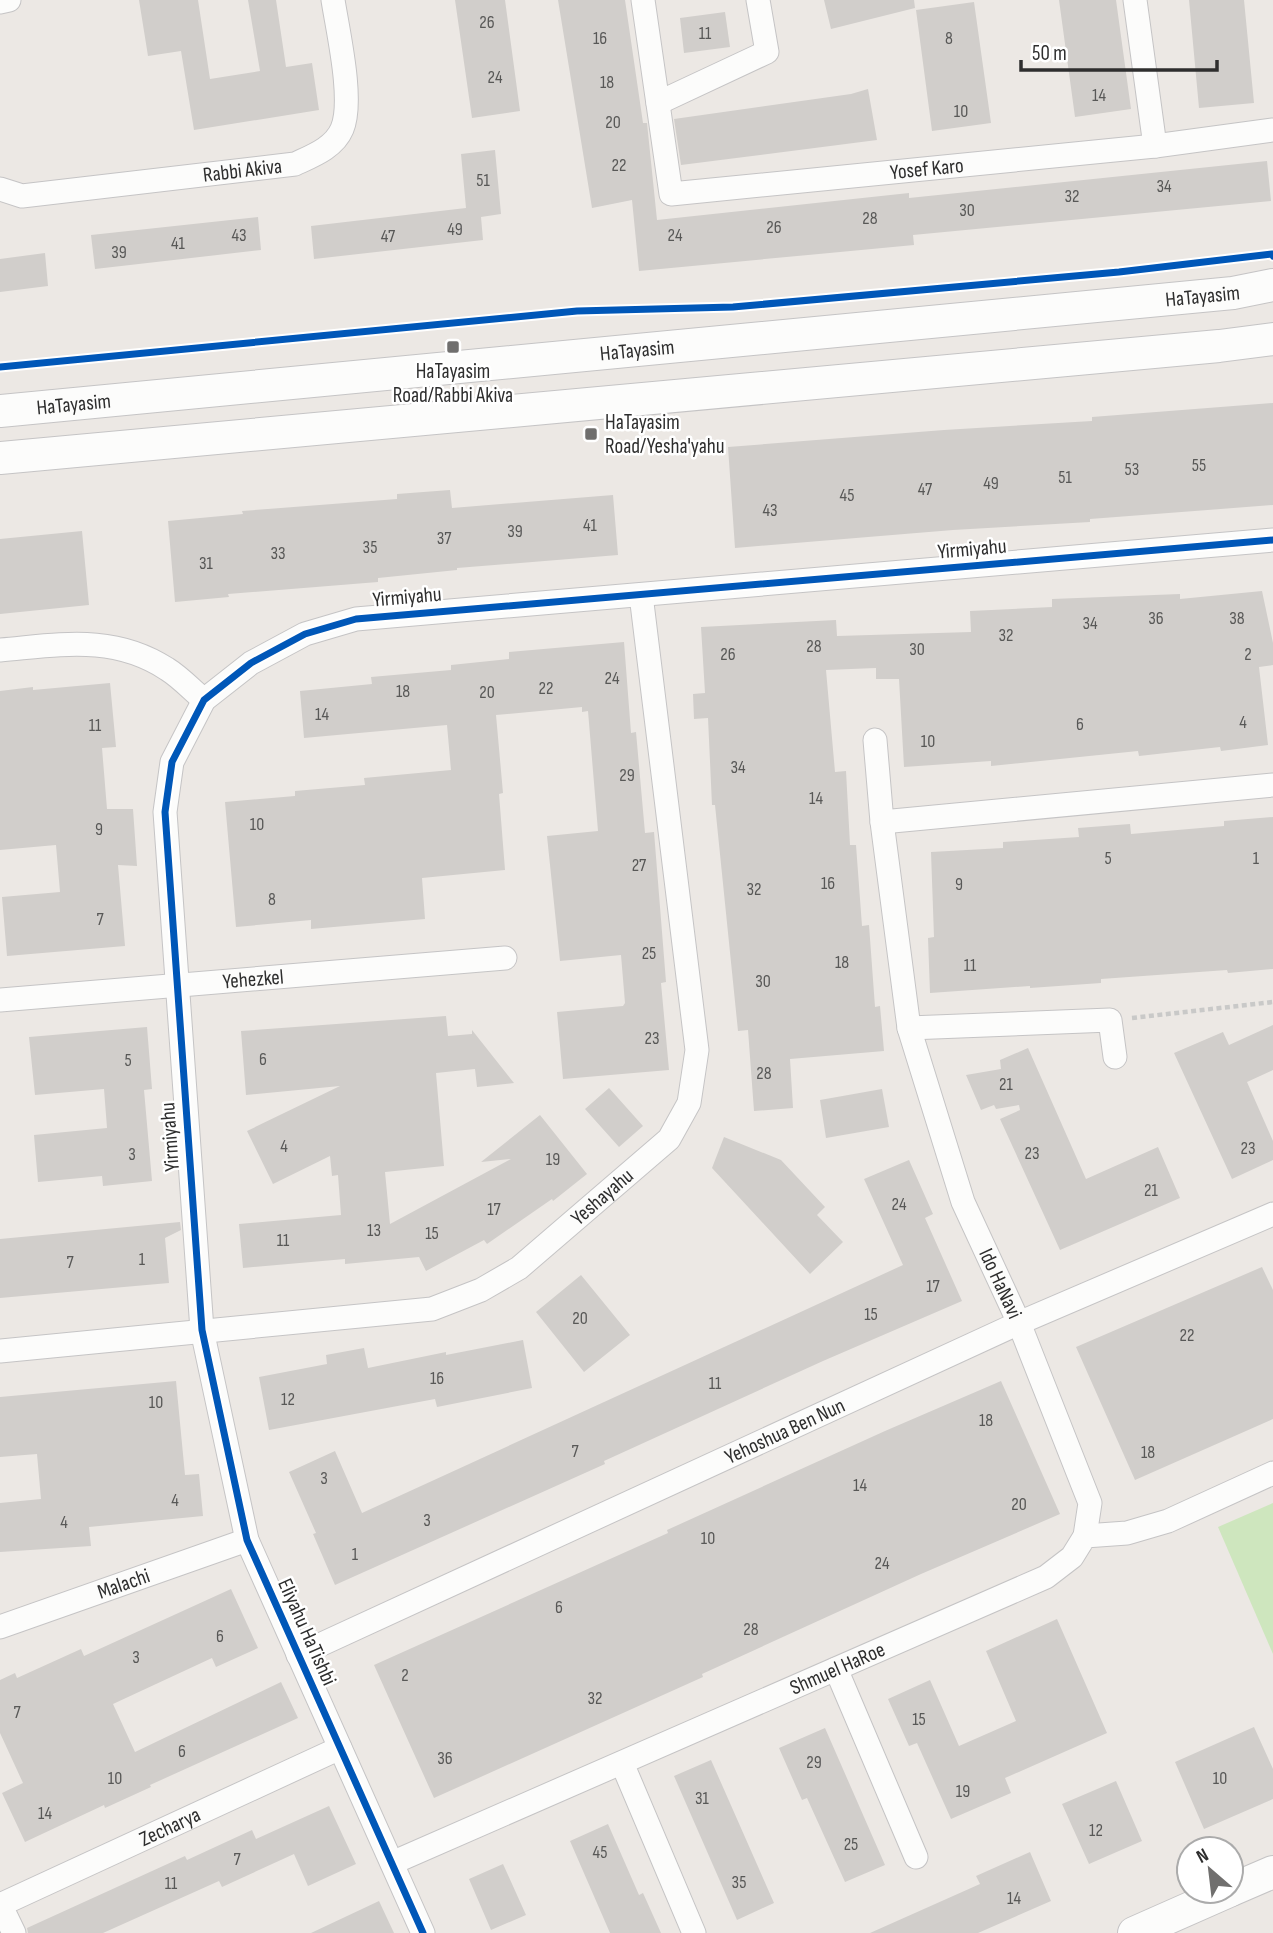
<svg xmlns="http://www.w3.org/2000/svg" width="1273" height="1933" viewBox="0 0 1273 1933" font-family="'Sofia Sans Condensed',sans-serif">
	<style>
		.green { fill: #cee6be }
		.building { fill: #d1cecb }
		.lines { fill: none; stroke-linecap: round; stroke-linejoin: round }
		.street-casing { stroke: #c5c4c5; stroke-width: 25 }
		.secondary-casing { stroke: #c5c4c5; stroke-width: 34 }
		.path { stroke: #c9c9c8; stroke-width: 4.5; stroke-dasharray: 5 3.5; stroke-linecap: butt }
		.street { stroke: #fcfcfb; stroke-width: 23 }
		.secondary { stroke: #fcfcfb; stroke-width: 32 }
		.cycleway-casing { stroke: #fff; stroke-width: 11 }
		.cycleway { stroke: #0057b8; stroke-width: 7 }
		.poi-dot { fill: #706f6e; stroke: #fff; stroke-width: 2.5 }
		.labels { text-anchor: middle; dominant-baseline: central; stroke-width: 5; stroke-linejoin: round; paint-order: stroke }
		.number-label { font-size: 18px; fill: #585857 }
		.street-label { font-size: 21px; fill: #2e2e2e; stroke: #fff }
		.poi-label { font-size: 21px; fill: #2e2e2e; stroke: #fff }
	</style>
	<rect width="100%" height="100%" fill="#ece8e4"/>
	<path class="green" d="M 1273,1503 L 1273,1654 L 1218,1527 Z"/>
	<path class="building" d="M 139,0 L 198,0 L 210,79 L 260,71 L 248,0 L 276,0 L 286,67 L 312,63 L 319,110 L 194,130 L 181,51 L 148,56 Z
		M 455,0 L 505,0 L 520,111 L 472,118 Z
		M 558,0 L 625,0 L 643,123 L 647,123 L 657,220 L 909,193 L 909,198 L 1267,161 L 1271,201 L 913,235 L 914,245 L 639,271 L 632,200 L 592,208 Z
		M 824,0 L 914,0 L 915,8 L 831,29 Z
		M 1059,0 L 1116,0 L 1131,109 L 1075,117 Z
		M 1189,0 L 1244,0 L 1254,103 L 1199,108 Z
		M 974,2 L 991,123 L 932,131 L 916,10 Z
		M 725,12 L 730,47 L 684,53 L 680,18 Z
		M 868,89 L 877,140 L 681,165 L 674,119 L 851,94 Z
		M 495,150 L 501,214 L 481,217 L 483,240 L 314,259 L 311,226 L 466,208 L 461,154 Z
		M 258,217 L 261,250 L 95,269 L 91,235 Z
		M 45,253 L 48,286 L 0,292 L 0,259 Z
		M 1273,403 L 1273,505 L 1090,519 L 1090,522 L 953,530 L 735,548 L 728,447 L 944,430 L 1092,421 L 1092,417 Z
		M 450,490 L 452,508 L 613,495 L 618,555 L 457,568 L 457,570 L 378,578 L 378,582 L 228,594 L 229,597 L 175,602 L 168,521 L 243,514 L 242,511 L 397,499 L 397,494 Z
		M 82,531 L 89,605 L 0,614 L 0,539 Z
		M 1262,591 L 1273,643 L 1273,665 L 1259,667 L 1268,745 L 1221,751 L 1220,747 L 1139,756 L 1138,751 L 991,766 L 991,761 L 904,767 L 899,679 L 876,679 L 876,668 L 826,670 L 835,772 L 846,771 L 850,845 L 856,845 L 862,926 L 869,925 L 875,1007 L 880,1006 L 884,1051 L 790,1059 L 793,1108 L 754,1111 L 748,1030 L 738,1031 L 715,805 L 712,805 L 708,718 L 694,719 L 693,694 L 705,693 L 701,627 L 836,620 L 837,636 L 971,632 L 970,611 L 1052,607 L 1052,599 L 1180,594 L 1180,599 Z
		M 624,642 L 631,733 L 636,732 L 645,833 L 654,832 L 666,982 L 661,983 L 669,1070 L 563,1079 L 557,1012 L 623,1006 L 625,1003 L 621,955 L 560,961 L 547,836 L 598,831 L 588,711 L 582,712 L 582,707 L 496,715 L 503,793 L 499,794 L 505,870 L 422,878 L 425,919 L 311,929 L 311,920 L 236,927 L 225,802 L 295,796 L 295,791 L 365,785 L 364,778 L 451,770 L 447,725 L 304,738 L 300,691 L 372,684 L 371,677 L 451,670 L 451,665 L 509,659 L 509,652 Z
		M 110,683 L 116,747 L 102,748 L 107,809 L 133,809 L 137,866 L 118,865 L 125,946 L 7,956 L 2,897 L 60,892 L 56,845 L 0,850 L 0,691 L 33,687 L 33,690 Z
		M 1273,817 L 1273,969 L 1228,973 L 1227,970 L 1101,979 L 1101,983 L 1030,988 L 1030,986 L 930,993 L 928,938 L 934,937 L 931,852 L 1003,848 L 1003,842 L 1079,837 L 1078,828 L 1130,824 L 1131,834 L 1224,826 L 1224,821 Z
		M 446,1016 L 448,1036 L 472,1034 L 472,1030 L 514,1083 L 477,1087 L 475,1069 L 436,1073 L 444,1166 L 385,1172 L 390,1224 L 511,1159 L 481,1162 L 540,1115 L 587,1174 L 553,1201 L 552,1199 L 487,1244 L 484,1240 L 426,1271 L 419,1257 L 345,1264 L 345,1259 L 243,1268 L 239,1224 L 341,1215 L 338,1175 L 332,1176 L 330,1156 L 273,1184 L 247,1131 L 340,1086 L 246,1095 L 241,1031 Z
		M 1273,1025 L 1273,1070 L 1247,1082 L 1273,1141 L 1273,1160 L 1232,1179 L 1174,1053 L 1223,1032 L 1229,1045 Z
		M 147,1027 L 152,1089 L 144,1090 L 152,1181 L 103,1186 L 102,1176 L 38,1182 L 34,1135 L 107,1128 L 104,1089 L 35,1095 L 29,1037 Z
		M 1028,1048 L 1086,1179 L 1158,1147 L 1180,1198 L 1060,1250 L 1000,1119 L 1020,1110 L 1019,1105 L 996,1109 L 994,1105 L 981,1110 L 966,1075 L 1001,1069 L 1000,1060 Z
		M 609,1088 L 643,1126 L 619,1147 L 585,1109 Z
		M 882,1089 L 889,1127 L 826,1138 L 820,1100 Z
		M 724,1137 L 781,1160 L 825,1207 L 817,1215 L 843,1242 L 810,1274 L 712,1168 Z
		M 909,1160 L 933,1214 L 925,1218 L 962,1301 L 823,1361 L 604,1461 L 605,1464 L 335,1585 L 313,1534 L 316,1533 L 289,1472 L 335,1451 L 362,1513 L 903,1265 L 864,1179 Z
		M 180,1222 L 181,1230 L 165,1238 L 169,1283 L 0,1298 L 0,1239 Z
		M 1262,1267 L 1273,1290 L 1273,1419 L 1135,1480 L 1076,1347 Z
		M 581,1275 L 630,1335 L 584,1372 L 536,1312 Z
		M 523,1340 L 532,1388 L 437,1407 L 435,1399 L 269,1430 L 259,1377 L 327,1364 L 326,1355 L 364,1348 L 368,1368 L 446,1352 L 446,1355 Z
		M 176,1381 L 185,1475 L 199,1474 L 203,1516 L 89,1527 L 91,1546 L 0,1552 L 0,1503 L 41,1499 L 37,1454 L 0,1457 L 0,1397 Z
		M 1001,1381 L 1060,1514 L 921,1574 L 702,1674 L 703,1677 L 434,1798 L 374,1665 L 668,1533 L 667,1530 L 885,1431 Z
		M 231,1589 L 258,1648 L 216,1667 L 212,1658 L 113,1704 L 135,1752 L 281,1682 L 298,1718 L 150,1785 L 151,1787 L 105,1808 L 104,1805 L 25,1842 L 2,1793 L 23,1783 L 0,1733 L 0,1680 L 15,1673 L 17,1678 L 81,1649 L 84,1656 Z
		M 1057,1619 L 1107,1733 L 1005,1778 L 1011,1793 L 951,1819 L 917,1743 L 909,1746 L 888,1699 L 930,1680 L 959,1746 L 1016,1721 L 986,1651 Z
		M 1254,1727 L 1273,1769 L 1273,1799 L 1204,1829 L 1175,1762 Z
		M 825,1728 L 885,1865 L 845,1882 L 807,1798 L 802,1800 L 779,1748 Z
		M 711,1760 L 774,1903 L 737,1920 L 674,1776 Z
		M 1116,1781 L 1142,1841 L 1089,1864 L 1062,1804 Z
		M 329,1806 L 356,1864 L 308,1886 L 294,1854 L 222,1887 L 219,1881 L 103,1933 L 28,1933 L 27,1928 L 185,1856 L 187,1860 L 252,1830 L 256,1839 Z
		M 608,1824 L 639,1895 L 643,1893 L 661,1933 L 610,1933 L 570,1841 Z
		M 1030,1852 L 1051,1901 L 978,1933 L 870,1933 L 980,1884 L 976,1876 Z
		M 503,1864 L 526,1915 L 491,1930 L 469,1879 Z
		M 379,1901 L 394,1933 L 311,1933 Z"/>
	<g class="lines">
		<defs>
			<g id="street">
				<path id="s1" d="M 643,0 L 671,194 L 1155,146 L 1273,130"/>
				<path d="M 1135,0 L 1155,146"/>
				<path d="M 0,2 L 9,0"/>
				<path d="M 658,103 L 767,52 L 758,0"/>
				<path id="s2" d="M 0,189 L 22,196 L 295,164 C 312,156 334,148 342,129 C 354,101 338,32 333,0"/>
				<path d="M 0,650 C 60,645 113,634 167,669 C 180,677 192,690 204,700"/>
				<path id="s3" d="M 875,740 L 882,822 L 909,1028 L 963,1202 L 1019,1323 L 1090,1503 L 1085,1536"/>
				<path d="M 882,822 L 1273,785"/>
				<path id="s4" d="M 0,1000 L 505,958"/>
				<path d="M 909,1028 L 1110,1020 L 1115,1057"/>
				<path id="s5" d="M 0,1351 L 432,1309 L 481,1290 L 519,1268 L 669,1139 L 689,1103 L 697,1050 L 641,595"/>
				<path id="s6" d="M 0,1627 L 247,1540"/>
				<path id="s7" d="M 298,1655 L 1019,1323 L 1273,1214"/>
				<path d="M 836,1669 L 916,1857"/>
				<path d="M 622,1763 L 694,1933"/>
				<path id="s8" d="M 392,1863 L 1046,1577 L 1072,1557 L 1085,1536 L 1127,1533 L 1168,1521 L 1273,1473"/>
				<path d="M 0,1904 L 14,1933"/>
				<path id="s9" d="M 0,1905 L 340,1748"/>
				<path d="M 423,1933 L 247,1540 L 202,1330 L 165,812 L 172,762 L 204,700 L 251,663 L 305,634 L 356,619 L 1273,540"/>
			</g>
			<g id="secondary">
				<path id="s10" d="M 0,411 L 1233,293 L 1273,285"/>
				<path d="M 0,458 L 1219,346 L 1273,339"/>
				<path d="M 1231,1890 L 1273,1872"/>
				<path d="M 1134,1933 L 1229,1891"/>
			</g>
		</defs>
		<use href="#street" class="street-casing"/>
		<use href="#secondary" class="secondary-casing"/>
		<path class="path" d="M 1132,1018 L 1273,1002"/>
		<use href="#street" class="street"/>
		<use href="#secondary" class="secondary"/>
		<defs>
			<path id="cycleway" d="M 0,367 L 577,311 L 733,307 L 1119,272 L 1272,254 L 1273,256
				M 423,1933 L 247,1540 L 202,1330 L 165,812 L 172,762 L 204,700 L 251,663 L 305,634 L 356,619 L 1273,540"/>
		</defs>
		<use href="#cycleway" class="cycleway-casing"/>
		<use href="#cycleway" class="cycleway"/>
	</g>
	<g class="poi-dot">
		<rect x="446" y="340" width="14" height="14" rx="3.5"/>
		<rect x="584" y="427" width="14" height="14" rx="3.5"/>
	</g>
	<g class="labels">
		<g class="number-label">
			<text x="487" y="22">26</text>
			<text x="705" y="33">11</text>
			<text x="600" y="38">16</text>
			<text x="949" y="38">8</text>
			<text x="495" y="77">24</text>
			<text x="607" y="82">18</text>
			<text x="1099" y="95">14</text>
			<text x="961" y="111">10</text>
			<text x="613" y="122">20</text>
			<text x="619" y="165">22</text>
			<text x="483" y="180">51</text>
			<text x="1164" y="186">34</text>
			<text x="1072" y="196">32</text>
			<text x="967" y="210">30</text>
			<text x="870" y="218">28</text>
			<text x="774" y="227">26</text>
			<text x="455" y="229">49</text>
			<text x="239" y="235">43</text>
			<text x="675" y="235">24</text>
			<text x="388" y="236">47</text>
			<text x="178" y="243">41</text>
			<text x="119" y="252">39</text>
			<text x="1199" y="465">55</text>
			<text x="1132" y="469">53</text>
			<text x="1065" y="477">51</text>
			<text x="991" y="483">49</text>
			<text x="925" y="489">47</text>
			<text x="847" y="495">45</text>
			<text x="770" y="510">43</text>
			<text x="590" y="525">41</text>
			<text x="515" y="531">39</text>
			<text x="444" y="538">37</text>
			<text x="370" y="547">35</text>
			<text x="278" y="553">33</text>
			<text x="206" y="563">31</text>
			<text x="1156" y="618">36</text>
			<text x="1237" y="618">38</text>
			<text x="1090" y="623">34</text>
			<text x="1006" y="635">32</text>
			<text x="814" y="646">28</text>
			<text x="917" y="649">30</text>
			<text x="728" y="654">26</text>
			<text x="1248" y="654">2</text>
			<text x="612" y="678">24</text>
			<text x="546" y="688">22</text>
			<text x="403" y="691">18</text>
			<text x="487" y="692">20</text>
			<text x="322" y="714">14</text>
			<text x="1243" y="722">4</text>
			<text x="1080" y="724">6</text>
			<text x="95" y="725">11</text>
			<text x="928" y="741">10</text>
			<text x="738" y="767">34</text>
			<text x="627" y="775">29</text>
			<text x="816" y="798">14</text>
			<text x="257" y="824">10</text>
			<text x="99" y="829">9</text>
			<text x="1108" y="858">5</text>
			<text x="1256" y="858">1</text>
			<text x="639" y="865">27</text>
			<text x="828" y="883">16</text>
			<text x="959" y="884">9</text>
			<text x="754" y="889">32</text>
			<text x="272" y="899">8</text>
			<text x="100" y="919">7</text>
			<text x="649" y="953">25</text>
			<text x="842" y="962">18</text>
			<text x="970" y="965">11</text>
			<text x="763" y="981">30</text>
			<text x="652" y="1038">23</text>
			<text x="263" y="1059">6</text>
			<text x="128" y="1060">5</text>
			<text x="764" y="1073">28</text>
			<text x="1006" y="1084">21</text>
			<text x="284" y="1146">4</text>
			<text x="1248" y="1148">23</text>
			<text x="1032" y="1153">23</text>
			<text x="132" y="1154">3</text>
			<text x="553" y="1159">19</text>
			<text x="1151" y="1190">21</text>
			<text x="899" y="1204">24</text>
			<text x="494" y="1209">17</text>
			<text x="374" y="1230">13</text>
			<text x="432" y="1233">15</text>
			<text x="283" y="1240">11</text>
			<text x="142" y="1259">1</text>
			<text x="70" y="1262">7</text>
			<text x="933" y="1286">17</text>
			<text x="871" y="1314">15</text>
			<text x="580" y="1318">20</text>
			<text x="1187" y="1335">22</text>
			<text x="437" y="1378">16</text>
			<text x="715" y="1383">11</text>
			<text x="288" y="1399">12</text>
			<text x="156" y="1402">10</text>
			<text x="986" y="1420">18</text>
			<text x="575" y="1451">7</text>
			<text x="1148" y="1452">18</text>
			<text x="324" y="1478">3</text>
			<text x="860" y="1485">14</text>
			<text x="175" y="1500">4</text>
			<text x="1019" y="1504">20</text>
			<text x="427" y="1520">3</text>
			<text x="64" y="1522">4</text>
			<text x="708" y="1538">10</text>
			<text x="355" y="1554">1</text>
			<text x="882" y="1563">24</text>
			<text x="559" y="1607">6</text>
			<text x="751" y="1629">28</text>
			<text x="220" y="1636">6</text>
			<text x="136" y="1657">3</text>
			<text x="405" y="1675">2</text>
			<text x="595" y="1698">32</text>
			<text x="17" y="1712">7</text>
			<text x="919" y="1719">15</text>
			<text x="182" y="1751">6</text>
			<text x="445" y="1758">36</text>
			<text x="814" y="1762">29</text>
			<text x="115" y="1778">10</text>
			<text x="1220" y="1778">10</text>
			<text x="963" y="1791">19</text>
			<text x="702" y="1798">31</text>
			<text x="45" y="1813">14</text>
			<text x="1096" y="1830">12</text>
			<text x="851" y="1844">25</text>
			<text x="600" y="1852">45</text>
			<text x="237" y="1859">7</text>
			<text x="739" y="1882">35</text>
			<text x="171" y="1883">11</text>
			<text x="1014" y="1898">14</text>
		</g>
		<g class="street-label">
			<text stroke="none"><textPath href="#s1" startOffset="453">Yosef Karo</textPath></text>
			<text stroke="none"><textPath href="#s2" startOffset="245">Rabbi Akiva</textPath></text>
			<text stroke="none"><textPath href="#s10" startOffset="1208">HaTayasim</textPath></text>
			<text stroke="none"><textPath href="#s10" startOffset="640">HaTayasim</textPath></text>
			<text stroke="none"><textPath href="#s10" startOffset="74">HaTayasim</textPath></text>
			<text transform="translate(972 549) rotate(-5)">Yirmiyahu</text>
			<text transform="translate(407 597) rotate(-5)">Yirmiyahu</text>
			<text stroke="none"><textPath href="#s4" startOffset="254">Yehezkel</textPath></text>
			<text transform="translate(170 1137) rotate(-94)">Yirmiyahu</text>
			<text stroke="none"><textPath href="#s5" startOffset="640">Yeshayahu</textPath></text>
			<text stroke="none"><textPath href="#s3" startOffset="562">Ido HaNavi</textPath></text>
			<text stroke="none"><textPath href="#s7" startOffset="536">Yehoshua Ben Nun</textPath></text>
			<text stroke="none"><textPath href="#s6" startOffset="131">Malachi</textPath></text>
			<text transform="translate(307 1632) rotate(66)">Eliyahu HaTishbi</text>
			<text stroke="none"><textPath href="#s8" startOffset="486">Shmuel HaRoe</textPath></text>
			<text stroke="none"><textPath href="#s9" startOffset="187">Zecharya</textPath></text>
		</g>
		<g class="poi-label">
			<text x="453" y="371">HaTayasim<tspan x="453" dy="24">Road/Rabbi Akiva</tspan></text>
			<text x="605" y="422" text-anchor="start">HaTayasim<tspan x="605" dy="24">Road/Yesha'yahu</tspan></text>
		</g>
	</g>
	<g transform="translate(1210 1870) rotate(332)"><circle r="33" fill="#ffffff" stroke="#ababab" stroke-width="2"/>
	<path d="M0-5L12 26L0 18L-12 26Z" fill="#706f6e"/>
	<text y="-10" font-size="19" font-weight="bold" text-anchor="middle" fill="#2e2e2e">N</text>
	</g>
	<path d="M1021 60v10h196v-10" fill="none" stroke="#2e2e2e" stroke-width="3.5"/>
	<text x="1032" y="60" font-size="21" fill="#2e2e2e" stroke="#ffffff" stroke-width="5" paint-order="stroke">50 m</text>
</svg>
